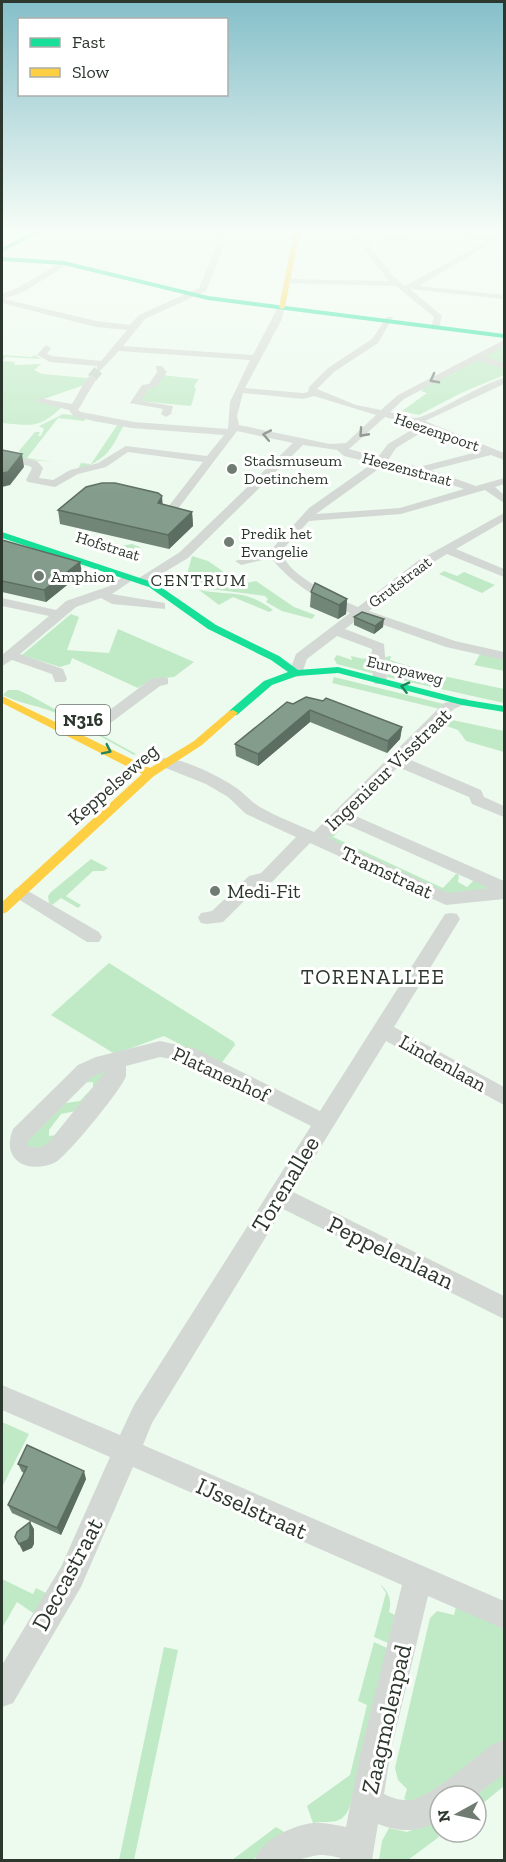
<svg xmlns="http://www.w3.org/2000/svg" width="506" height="1862" viewBox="0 0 506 1862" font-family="'Zilla Slab',serif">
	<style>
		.green { fill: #c0eac6 }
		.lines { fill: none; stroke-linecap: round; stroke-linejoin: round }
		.street-tunnel { stroke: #c6d3c7; stroke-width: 10; stroke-dasharray: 10 5; stroke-linecap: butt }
		.street { fill: #d4d8d4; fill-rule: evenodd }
		.fast { fill: #16e098; fill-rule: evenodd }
		.slow { fill: #ffcf43; fill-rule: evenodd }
		.wall { fill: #728678 }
		.shaded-wall { fill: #5c6d61 }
		.building { fill: #849c8b; stroke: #5c6d61; stroke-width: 1.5 }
		.oneway { stroke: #787f78 }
		.oneway2 { stroke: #22835d }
		.poi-dot { fill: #707b71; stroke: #fff; stroke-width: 2 }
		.labels { text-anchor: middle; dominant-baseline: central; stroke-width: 6; stroke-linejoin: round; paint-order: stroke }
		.far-street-label { font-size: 16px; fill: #2c372d; stroke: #fff }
		.far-poi-label { font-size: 16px; fill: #2c372d; stroke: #fff; text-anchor: start }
		.far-quarter-label { font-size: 18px; letter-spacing: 1.5px; fill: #2c372d; stroke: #fff }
		.shield { fill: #fff; stroke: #6b736c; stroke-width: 1.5 }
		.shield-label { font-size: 18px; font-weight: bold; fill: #2c372d }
		.street-label { font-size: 20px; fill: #2c372d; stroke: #fff }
		.poi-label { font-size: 20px; fill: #2c372d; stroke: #fff; text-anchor: start }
		.neighbourhood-label { font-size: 21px; letter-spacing: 1.5px; fill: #2c372d; stroke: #fff }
		.near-street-label { font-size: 24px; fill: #2c372d; stroke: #fff }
	</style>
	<rect width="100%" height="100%" fill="#edfaee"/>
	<path class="green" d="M 504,345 L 504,375 L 461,393 L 419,415 L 402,411 L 427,393 L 421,391 L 429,384 Z
		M 2,355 L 31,357 L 35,355 L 41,359 L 6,357 L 2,361 L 15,362 L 14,365 L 41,364 L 34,370 L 42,374 L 87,378 L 84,385 L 38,401 L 62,407 C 39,428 34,426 2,423 Z
		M 162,375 L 199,379 L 194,386 L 196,389 L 191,406 L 138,401 L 147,389 Z
		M 63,414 L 87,417 L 84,421 L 58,418 L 27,458 L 53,462 L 23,459 L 19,451 L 35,432 L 40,432 L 38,436 L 41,436 L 44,429 L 39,426 Z
		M 94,418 L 125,423 C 111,449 108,460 78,469 L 81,463 L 91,464 L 118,424 L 92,421 Z
		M 132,544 L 140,547 C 133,565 111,555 98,550 Z
		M 192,556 L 208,561 L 227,574 L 216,576 L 222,588 L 256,581 L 294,607 L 315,615 L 312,619 L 282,611 L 266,602 L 268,599 L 265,596 L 195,587 L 186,578 Z
		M 444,571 L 457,576 L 464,572 L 495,585 L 482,593 L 439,574 Z
		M 199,590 C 232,596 245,589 273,610 L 269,612 L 233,597 L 219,605 Z
		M 71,614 L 79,617 L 67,650 L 109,653 L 118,629 L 194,662 L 174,677 L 152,679 L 138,688 L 72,658 L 70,664 L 60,667 L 22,655 Z
		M 374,650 L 375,674 L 337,664 L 334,659 L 337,655 L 352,660 L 351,656 L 364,659 Z
		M 480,654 L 504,659 L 504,671 L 474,665 Z
		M 391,656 L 390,660 L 434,674 L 504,689 L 504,703 L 387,677 L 385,657 Z
		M 334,677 L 444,704 L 440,709 L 332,683 Z
		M 8,690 L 18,690 L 31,696 L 136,754 L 134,755 C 107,740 80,724 51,711 C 35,705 18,703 3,695 Z
		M 443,718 L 504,731 L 504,752 L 466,741 L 458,730 L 438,723 Z
		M 343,821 L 347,822 L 333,837 L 443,888 L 456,874 L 459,875 L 458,882 L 467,887 L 474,880 L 491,888 L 451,895 L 330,840 L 328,837 Z
		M 91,859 L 108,868 L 104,871 L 93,871 L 66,896 L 81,905 L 78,908 L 61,898 L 52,905 L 49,903 L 48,896 L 51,892 Z
		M 109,963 L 234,1042 L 235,1045 L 220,1065 L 164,1036 L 115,1054 L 51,1015 Z
		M 109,1069 L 81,1110 L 61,1114 L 49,1130 L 49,1136 L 63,1134 L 49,1149 L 26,1148 L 26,1136 L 59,1104 L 80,1101 L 93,1087 L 93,1082 L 78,1083 Z
		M 2,1422 L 29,1434 L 2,1487 Z
		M 2,1579 L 33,1594 L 36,1588 L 48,1594 L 36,1615 L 17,1602 L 2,1628 Z
		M 380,1584 C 389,1592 392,1600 389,1612 L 395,1615 L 388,1643 L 374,1637 L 386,1593 Z
		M 456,1607 L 504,1628 L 504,1743 L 427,1798 L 413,1803 L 404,1799 L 407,1789 L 398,1780 L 395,1768 L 430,1618 L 437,1611 L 454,1615 Z
		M 374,1642 L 387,1648 L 350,1806 C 342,1827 330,1820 313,1823 L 307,1806 L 350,1775 L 367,1705 L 358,1701 Z
		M 164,1647 L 178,1650 L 134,1860 L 119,1860 Z
		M 504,1767 L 504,1786 L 476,1809 L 476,1796 L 465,1796 Z
		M 432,1821 L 439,1837 L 408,1860 L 379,1860 L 382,1841 L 389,1828 L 407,1832 Z
		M 276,1827 L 289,1835 L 252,1860 L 232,1860 Z"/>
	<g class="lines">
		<path class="street-tunnel" d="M 92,378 L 100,368"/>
		<path class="street" d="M 338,231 L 347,231 L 364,240 L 434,232 L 492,237 L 501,234 L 504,242 L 495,241 L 419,286 L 504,295 L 504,299 L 410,289 L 442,316 L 439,327 L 435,330 L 431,327 L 434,317 L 396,286 L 284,283 L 287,279 L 389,281 L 360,244 ZM 434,236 L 487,241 L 405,286 L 393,276 L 368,244 Z
			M 221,233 L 300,237 L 296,239 L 227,237 L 206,291 L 145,319 L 123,346 L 253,355 L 278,307 L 285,305 L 282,319 L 245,388 L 303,393 L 308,392 L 309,387 L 328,368 L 372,339 L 387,317 L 393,317 L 378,343 L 334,372 L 317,389 L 356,405 L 381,410 L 398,395 L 504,340 L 504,346 L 485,357 L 504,363 L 504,369 L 478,360 L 404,399 L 390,412 C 398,414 406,417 414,418 C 428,419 482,383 504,378 L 504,384 L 425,421 L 504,453 L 504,460 L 491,455 L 431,470 L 476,486 L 504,478 L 504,484 L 495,487 L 504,495 L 504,503 L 485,490 L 401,514 L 309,521 L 282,550 C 282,573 339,599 358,607 L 419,560 L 504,513 L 504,521 L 456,549 L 504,569 L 504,577 L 447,554 L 427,566 L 369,611 L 455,641 L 504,652 L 504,660 L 446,647 L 361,617 L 345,629 L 384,644 L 387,681 L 385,684 L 375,684 L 373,681 L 372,649 L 337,636 L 307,659 L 301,676 L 296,677 L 289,673 L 296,654 L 350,613 C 319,600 292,584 271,558 L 241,565 L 235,561 L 270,551 L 309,508 L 373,463 L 344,456 L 337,450 L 303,445 L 188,558 L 143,585 L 139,584 L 139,578 L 180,552 L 293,443 L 237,431 L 171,518 L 167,519 L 161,516 L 203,462 L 128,452 L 106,467 L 78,474 L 55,487 L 28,482 L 26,480 L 32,468 L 29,466 L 2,460 L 2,454 L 37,461 L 43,468 L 39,478 L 53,480 L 70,470 L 98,463 L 126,446 L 207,456 L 224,435 L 131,428 L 74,417 L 69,410 L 34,401 L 39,398 L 72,404 L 87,378 L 92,375 L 97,378 L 78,410 L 81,412 L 134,422 L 228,429 L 230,402 L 250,360 L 119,351 L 100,371 L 97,370 L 97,366 L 50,362 L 37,355 L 46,345 L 51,348 L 47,354 L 52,356 L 101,361 L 127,330 L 96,327 L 2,303 L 2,294 L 19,287 L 64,261 L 67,265 L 25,291 L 4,299 L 96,321 L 130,325 L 139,315 L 199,288 ZM 243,393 L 303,399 L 314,396 L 376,415 L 346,443 L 330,444 L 239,425 L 237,416 ZM 385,417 L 418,426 L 388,444 L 378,457 L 349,449 ZM 427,429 L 481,451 L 419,467 L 388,460 L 396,448 ZM 384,465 L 417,473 L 464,489 L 400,508 L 316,514 Z
			M 156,366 L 162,366 L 167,372 L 155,388 L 148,389 L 141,401 L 173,406 L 171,414 L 166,417 L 161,414 L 163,409 L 130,403 L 142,385 L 149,384 L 157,372 Z
			M 127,574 L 133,578 L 131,581 L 112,594 L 165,603 L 165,609 L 112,604 L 101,598 L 76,607 L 20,654 L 63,669 L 67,679 L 65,682 L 55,682 L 52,674 L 12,660 L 2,666 L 2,655 L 49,616 L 2,606 L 2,598 L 56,610 L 66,601 L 110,586 Z
			M 163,677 L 168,678 L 168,684 L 160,686 L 101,730 L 91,730 L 89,727 L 91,724 L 151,679 Z
			M 462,698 L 467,699 L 469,702 L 454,709 L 406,758 L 481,790 L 484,797 L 504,806 L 504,817 L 472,804 L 469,797 L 398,767 L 351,814 L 504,881 L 504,899 L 446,905 L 310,843 L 272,882 L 260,885 L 223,922 L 207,924 L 201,923 L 198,918 L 201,913 L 212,911 L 249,876 L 261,873 L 296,837 L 246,814 L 228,797 L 206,784 L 158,765 L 155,762 L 158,759 C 177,754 223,778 238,789 C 246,795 252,803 260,807 C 277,817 297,824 314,832 L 444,703 ZM 343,823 L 489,888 L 448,893 L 328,838 Z
			M 21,887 L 99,932 L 102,937 L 99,942 L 87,942 L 15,897 L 12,893 L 15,889 Z
			M 451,913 L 457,914 L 460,919 L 394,1027 L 504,1087 L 504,1105 L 386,1041 L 293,1192 L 504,1296 L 504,1319 L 283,1209 L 152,1423 L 143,1445 L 504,1601 L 504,1629 L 428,1596 L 391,1750 L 384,1794 C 392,1798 402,1801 411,1800 C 429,1798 476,1757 493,1744 L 504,1740 L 504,1774 L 475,1796 L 440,1796 L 440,1821 C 417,1832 403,1833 378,1824 L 372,1860 L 340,1860 L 340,1858 C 318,1853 319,1855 298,1860 C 286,1862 268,1860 255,1860 C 261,1841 292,1825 313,1823 C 324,1822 335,1825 346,1827 L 361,1750 L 402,1585 L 133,1467 L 81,1587 L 13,1703 L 2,1707 L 2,1665 L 61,1567 L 110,1457 L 2,1410 L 2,1385 L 120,1435 L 134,1405 L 311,1126 L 182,1061 L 160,1057 L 126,1066 C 126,1068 126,1074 126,1076 C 122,1089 68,1155 56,1162 C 29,1175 0,1161 13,1129 L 78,1065 L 96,1057 L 160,1041 L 196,1049 L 320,1111 L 445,914 ZM 106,1071 L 49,1142 L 39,1148 L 28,1146 L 28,1141 L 92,1077 Z"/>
		<path class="fast" d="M 35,231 L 42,231 L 2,252 L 2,248 Z
			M 2,257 L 64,261 L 208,296 L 504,334 L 504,338 L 208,300 L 64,265 L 2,261 Z
			M 2,532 L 155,583 L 216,625 L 279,656 L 298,670 L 338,667 L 462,699 L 504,706 L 504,712 L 462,705 L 338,673 L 297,676 L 272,685 L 237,715 L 229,715 L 229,711 L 264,681 L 288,672 L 271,660 L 208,629 L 149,587 L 2,538 Z"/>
		<path class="slow" d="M 294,231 L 300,231 L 285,307 L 282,309 L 279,307 Z
			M 2,696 L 150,768 L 194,741 L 229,711 L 233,710 L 238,713 L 202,745 L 154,776 L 7,912 L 2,914 L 2,902 L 142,774 L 2,703 Z"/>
	</g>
	<path class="wall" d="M 163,504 L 192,512 L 193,526 L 169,549 L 60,524 L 58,510 Z
		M 2,540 L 82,573 L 46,602 L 2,592 Z
		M 311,592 L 347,599 L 346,614 L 338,619 L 310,607 Z
		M 354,617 L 383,627 L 374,634 L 354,625 Z
		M 293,704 L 402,727 L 400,739 L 387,753 L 310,722 L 258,766 L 236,756 L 235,744 Z
		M 18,1464 L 86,1479 L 61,1535 L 12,1513 L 8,1505 L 24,1473 L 22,1472 Z"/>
	<path class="shaded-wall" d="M 22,454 L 24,467 L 10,485 L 2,487 L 2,473 Z
		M 162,496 L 163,509 L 158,503 Z
		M 192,512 L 193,526 L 169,549 L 168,535 Z
		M 80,562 L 82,573 L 46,602 L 44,590 Z
		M 347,599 L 346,614 L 338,619 L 339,605 Z
		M 384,619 L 383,627 L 374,634 L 375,626 Z
		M 310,710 L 310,722 L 258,766 L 258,754 Z
		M 402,727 L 400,739 L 387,753 L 388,741 Z
		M 84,1471 L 86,1479 L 61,1535 L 57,1528 Z
		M 30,1522 L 34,1529 L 34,1544 L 32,1548 L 23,1552 L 19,1544 Z"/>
	<path class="building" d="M 2,450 L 22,454 L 8,472 L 2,473 Z
		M 102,483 L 115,483 L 158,493 L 162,496 L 158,503 L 192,512 L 168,535 L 58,510 L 86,487 Z
		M 2,540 L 80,562 L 44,590 L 2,581 Z
		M 315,583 L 347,599 L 339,605 L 311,592 Z
		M 362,612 L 384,619 L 375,626 L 354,617 Z
		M 306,697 L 323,701 L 326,698 L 402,727 L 388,741 L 310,710 L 258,754 L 235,744 L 287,702 L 293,704 Z
		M 27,1445 L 84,1471 L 57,1528 L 8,1505 L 27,1467 L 18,1464 Z
		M 30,1522 L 30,1536 L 28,1540 L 19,1544 L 15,1537 L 17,1532 Z"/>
	<defs><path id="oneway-chevron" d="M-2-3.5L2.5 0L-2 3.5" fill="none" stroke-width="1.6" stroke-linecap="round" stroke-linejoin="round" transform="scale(1.5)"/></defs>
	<g class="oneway">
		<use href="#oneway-chevron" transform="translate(434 379) rotate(152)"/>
		<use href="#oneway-chevron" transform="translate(363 433) rotate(132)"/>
		<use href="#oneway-chevron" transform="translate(267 435) rotate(-169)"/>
	</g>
	<g class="oneway2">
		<use href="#oneway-chevron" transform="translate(405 687) rotate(-166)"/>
		<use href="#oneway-chevron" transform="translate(107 750) rotate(26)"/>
	</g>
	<linearGradient id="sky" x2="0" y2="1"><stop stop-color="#84bfc9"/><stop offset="0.47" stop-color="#f7fdf7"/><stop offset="1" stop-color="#f7fdf7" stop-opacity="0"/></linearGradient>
	<rect width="506" height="492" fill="url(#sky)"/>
	<g class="poi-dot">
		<circle cx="232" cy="469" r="6"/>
		<circle cx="229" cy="542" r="6"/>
		<circle cx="39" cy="576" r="6"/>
		<circle cx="215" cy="891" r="6"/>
	</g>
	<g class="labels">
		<g class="far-street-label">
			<text transform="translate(437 432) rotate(19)">Heezenpoort</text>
			<text transform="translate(407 469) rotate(15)">Heezenstraat</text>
			<text transform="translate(108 546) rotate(17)">Hofstraat</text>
			<text transform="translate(400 582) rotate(-37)">Grutstraat</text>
			<text transform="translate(405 670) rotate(14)">Europaweg</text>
		</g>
		<g class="far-poi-label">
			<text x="244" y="460">Stadsmuseum<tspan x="244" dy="18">Doetinchem</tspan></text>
			<text x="241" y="533">Predik het<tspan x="241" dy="18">Evangelie</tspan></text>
			<text x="51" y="576">Amphion</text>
		</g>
		<g class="far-quarter-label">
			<text x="199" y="580">CENTRUM</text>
		</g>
		<rect class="shield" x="56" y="705" width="54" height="30" rx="4.5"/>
		<g class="shield-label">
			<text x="83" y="720">N316</text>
		</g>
		<g class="street-label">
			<text transform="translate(388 769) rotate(-44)">Ingenieur Visstraat</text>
			<text transform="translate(113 784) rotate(-41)">Keppelseweg</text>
			<text transform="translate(387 872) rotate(25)">Tramstraat</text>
			<text transform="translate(443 1063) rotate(29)">Lindenlaan</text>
			<text transform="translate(221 1074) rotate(25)">Platanenhof</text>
		</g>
		<g class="poi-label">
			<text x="227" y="891">Medi-Fit</text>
		</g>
		<g class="neighbourhood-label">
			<text x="373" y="976">TORENALLEE</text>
		</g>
		<g class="near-street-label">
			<text transform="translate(285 1184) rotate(-59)">Torenallee</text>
			<text transform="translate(391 1252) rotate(26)">Peppelenlaan</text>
			<text transform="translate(252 1508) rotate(24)">IJsselstraat</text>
			<text transform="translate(67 1574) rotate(-62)">Deccastraat</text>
			<text transform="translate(386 1719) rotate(-77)">Zaagmolenpad</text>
		</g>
	</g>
	<rect width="506" height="1862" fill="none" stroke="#2c372d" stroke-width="6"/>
	<rect x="18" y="18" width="210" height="78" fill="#ffffff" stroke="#abafab" stroke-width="1.5"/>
	<rect x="30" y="38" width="30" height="9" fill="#16e098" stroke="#abafab" stroke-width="1.5"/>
	<text x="72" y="48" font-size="18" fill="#2c372d">Fast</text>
	<rect x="30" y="68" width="30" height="9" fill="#ffcf43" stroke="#abafab" stroke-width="1.5"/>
	<text x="72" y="78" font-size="18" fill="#2c372d">Slow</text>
	<g transform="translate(458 1814) rotate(262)"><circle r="28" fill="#ffffff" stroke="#abafab" stroke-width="1.5"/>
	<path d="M0-4.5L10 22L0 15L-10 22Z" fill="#707b71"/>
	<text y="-9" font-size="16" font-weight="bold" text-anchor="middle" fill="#2c372d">N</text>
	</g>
</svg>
